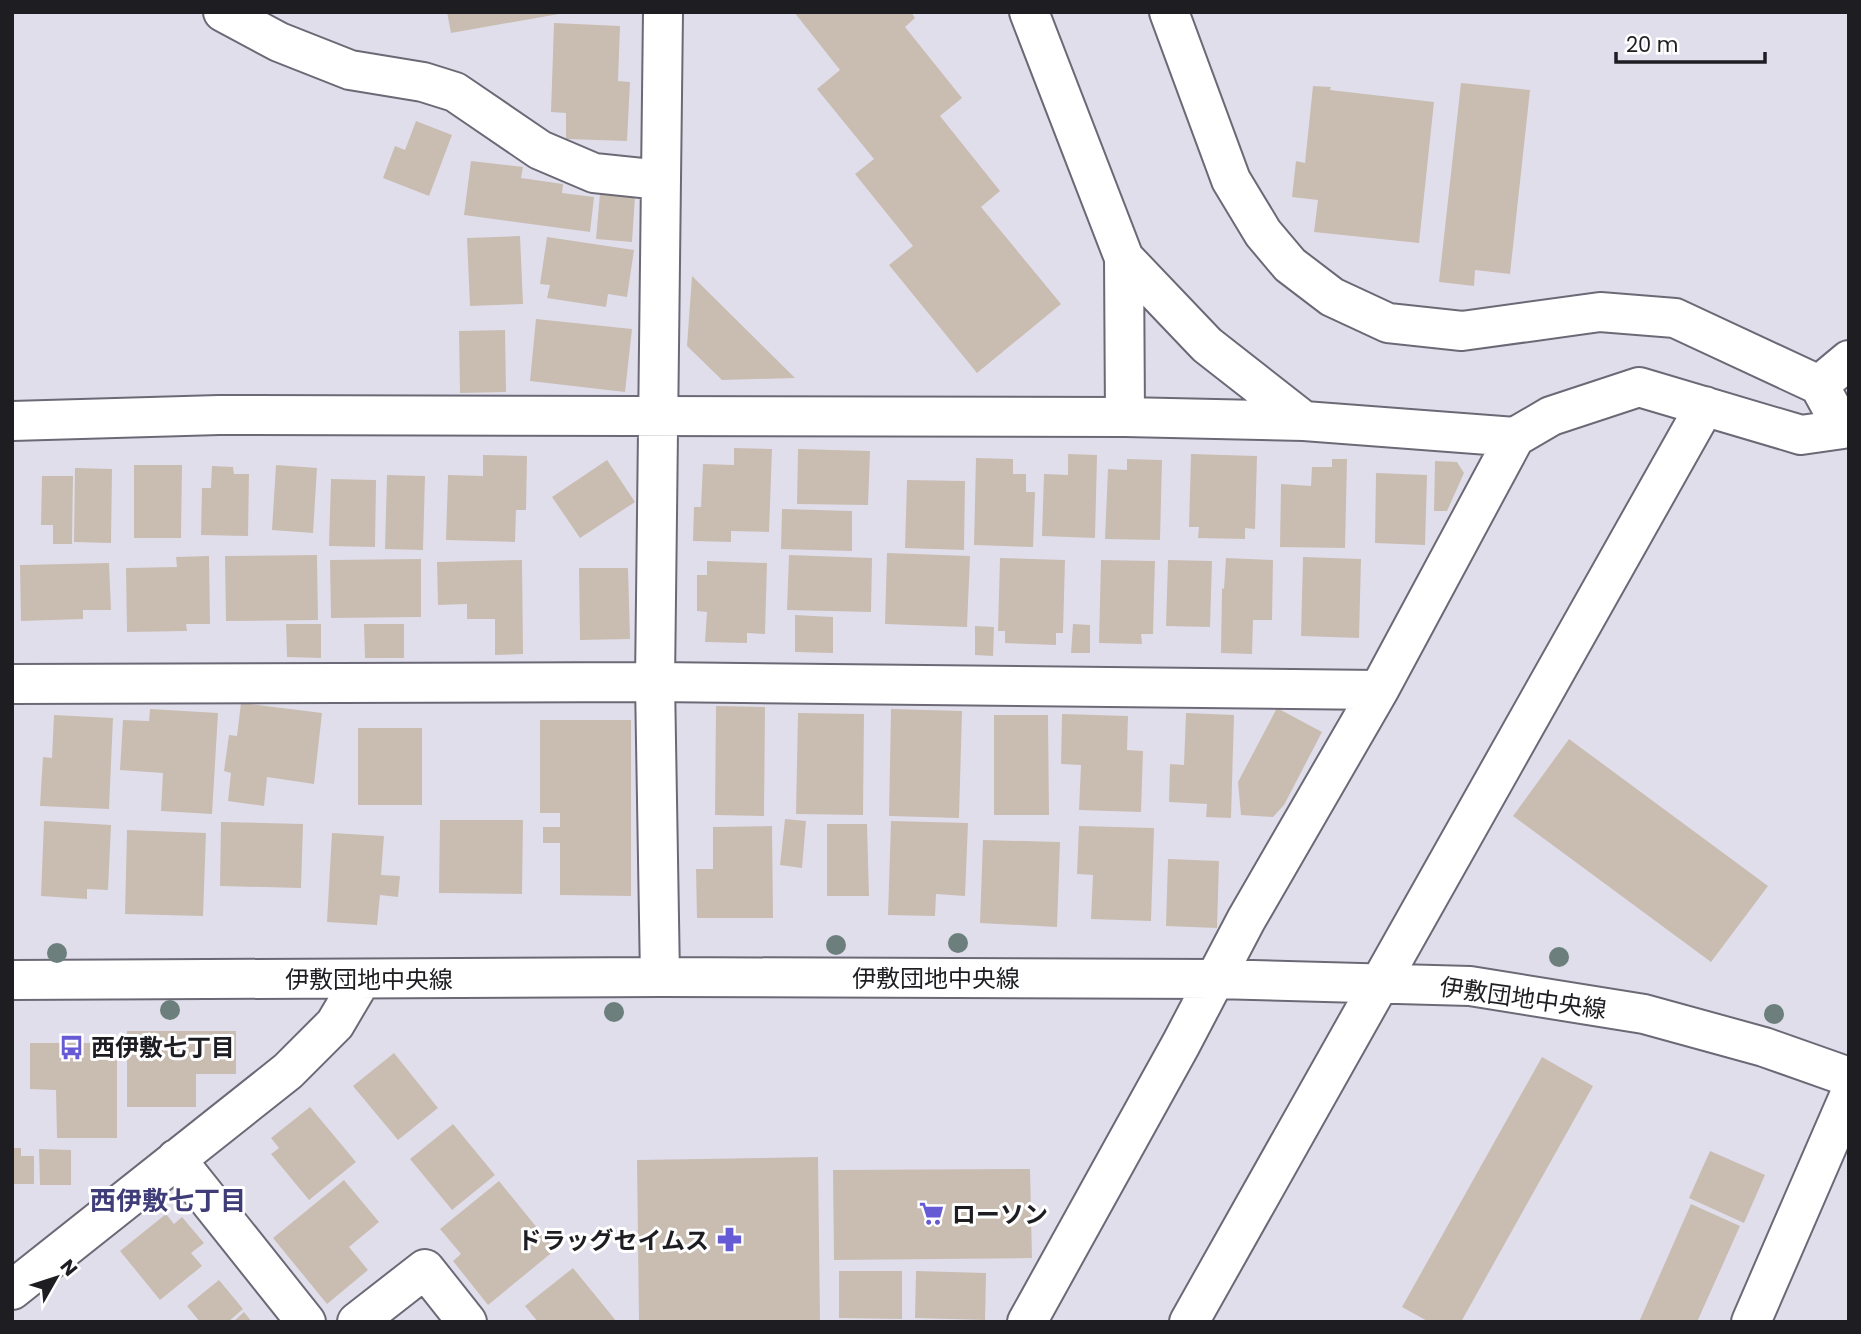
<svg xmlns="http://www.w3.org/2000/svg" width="1861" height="1334" viewBox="0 0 1861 1334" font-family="Poppins,'Noto Sans JP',sans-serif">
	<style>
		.building { fill: #c9bdb2 }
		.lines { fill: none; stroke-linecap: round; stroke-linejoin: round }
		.minor-casing { stroke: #6c6976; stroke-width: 42 }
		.minor { stroke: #fff; stroke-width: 38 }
		.tree { fill: #6c7f7c }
		.labels { text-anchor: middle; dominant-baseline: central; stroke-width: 6; stroke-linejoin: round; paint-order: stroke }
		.street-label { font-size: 24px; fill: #1e1d22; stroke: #fff }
		.poi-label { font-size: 24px; font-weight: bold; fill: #1e1d22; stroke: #fff; text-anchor: start }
		.neighbourhood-label { font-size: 26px; font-weight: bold; fill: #3f3c78; stroke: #fff }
	</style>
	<rect width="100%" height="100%" fill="#e1deec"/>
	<path class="building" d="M 447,12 L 558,12 L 559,14 L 451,33 Z
		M 794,12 L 911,12 L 915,18 L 905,27 L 962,98 L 940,116 L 1000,191 L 981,207 L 1061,304 L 977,373 L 889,265 L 913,246 L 855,174 L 874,159 L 817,89 L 840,70 Z
		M 554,23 L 620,26 L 618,81 L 630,82 L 627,141 L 566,139 L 566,113 L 551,112 Z
		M 1461,83 L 1530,90 L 1510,274 L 1475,270 L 1474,286 L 1439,282 Z
		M 1313,86 L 1331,87 L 1330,90 L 1434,102 L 1419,243 L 1314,232 L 1318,200 L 1292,197 L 1296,161 L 1305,163 Z
		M 416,121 L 452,135 L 429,196 L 383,178 L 395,146 L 405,150 Z
		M 471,161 L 523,167 L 521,178 L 563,184 L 562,193 L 594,197 L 590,232 L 464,215 Z
		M 600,193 L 635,196 L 632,242 L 596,239 Z
		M 520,236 L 523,304 L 470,306 L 467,238 Z
		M 547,237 L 634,250 L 627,297 L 608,294 L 606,307 L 547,298 L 550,285 L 540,284 Z
		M 692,276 L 795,378 L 722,380 L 687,346 Z
		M 536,319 L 632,329 L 625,392 L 530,381 Z
		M 505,330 L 506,392 L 460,393 L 459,331 Z
		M 734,448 L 772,449 L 769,532 L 731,531 L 731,542 L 693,541 L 694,507 L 701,507 L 703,464 L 734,465 Z
		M 798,449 L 870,451 L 868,505 L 797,504 Z
		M 1068,454 L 1097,455 L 1095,538 L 1042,536 L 1044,474 L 1068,475 Z
		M 1191,454 L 1257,456 L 1255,529 L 1245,528 L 1245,539 L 1198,538 L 1199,527 L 1189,527 Z
		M 483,455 L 527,456 L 526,510 L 516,510 L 515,542 L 446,540 L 448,475 L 483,476 Z
		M 976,458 L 1013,459 L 1013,474 L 1026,474 L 1026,492 L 1035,492 L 1033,547 L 974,545 Z
		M 1127,459 L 1162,460 L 1160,540 L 1105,539 L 1108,469 L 1127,470 Z
		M 1332,459 L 1347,459 L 1345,548 L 1280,547 L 1281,484 L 1311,486 L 1312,467 L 1332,467 Z
		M 607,460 L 635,502 L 580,538 L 552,497 Z
		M 1435,461 L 1457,462 L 1464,473 L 1447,511 L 1434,511 Z
		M 134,465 L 182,465 L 181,538 L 134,538 Z
		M 276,465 L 317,468 L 313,533 L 272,530 Z
		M 212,466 L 233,467 L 234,474 L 249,474 L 248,536 L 201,535 L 202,488 L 211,488 Z
		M 75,468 L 112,469 L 111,543 L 74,542 Z
		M 1376,473 L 1427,475 L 1425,545 L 1375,543 Z
		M 387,475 L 425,476 L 423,550 L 385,549 Z
		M 42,476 L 73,476 L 72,544 L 53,544 L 53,525 L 41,525 Z
		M 331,479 L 376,480 L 375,547 L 329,546 Z
		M 907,480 L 965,481 L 964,550 L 905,548 Z
		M 782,509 L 852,511 L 852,551 L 781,549 Z
		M 887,553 L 970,556 L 967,627 L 885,624 Z
		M 317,555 L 318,620 L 226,621 L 225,556 Z
		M 789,555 L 872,558 L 871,612 L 787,610 Z
		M 209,556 L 210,624 L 186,624 L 187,631 L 127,632 L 126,568 L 177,567 L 176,557 Z
		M 1303,557 L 1361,559 L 1359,638 L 1301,636 Z
		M 1000,558 L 1065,560 L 1063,633 L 1056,633 L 1056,645 L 1005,643 L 1005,631 L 998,631 Z
		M 1226,558 L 1273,560 L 1272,620 L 1253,620 L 1252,654 L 1221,653 L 1222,588 L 1224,589 Z
		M 421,559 L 421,617 L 331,618 L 330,560 Z
		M 522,560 L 523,654 L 495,655 L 495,619 L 467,619 L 467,604 L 438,605 L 437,562 Z
		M 1101,560 L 1155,561 L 1153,634 L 1141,634 L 1142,644 L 1099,643 Z
		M 1168,560 L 1212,561 L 1210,627 L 1166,626 Z
		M 707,561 L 767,563 L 765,634 L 747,633 L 747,643 L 705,642 L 707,612 L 697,611 L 697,575 L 707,575 Z
		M 109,563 L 111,610 L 83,610 L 83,619 L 21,621 L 20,565 Z
		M 579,568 L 628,568 L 630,639 L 580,640 Z
		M 795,615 L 833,617 L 833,653 L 795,652 Z
		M 286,624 L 321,624 L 321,658 L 287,657 Z
		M 364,624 L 404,624 L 404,658 L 365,658 Z
		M 1073,624 L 1090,625 L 1090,653 L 1071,653 Z
		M 975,626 L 994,627 L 993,656 L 975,655 Z
		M 241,703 L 322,713 L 314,784 L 267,777 L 264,806 L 228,801 L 231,773 L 224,771 L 229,735 L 237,736 Z
		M 716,706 L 765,707 L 764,816 L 715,815 Z
		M 1277,708 L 1322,732 L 1284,805 L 1273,817 L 1241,815 L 1238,782 Z
		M 150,709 L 218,713 L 212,814 L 161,811 L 163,773 L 120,770 L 123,720 L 149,721 Z
		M 891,709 L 962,711 L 959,818 L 889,816 Z
		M 798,713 L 864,714 L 863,815 L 796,814 Z
		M 1186,713 L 1234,715 L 1231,818 L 1206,817 L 1207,804 L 1169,802 L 1170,764 L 1184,765 Z
		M 1062,714 L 1128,716 L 1127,750 L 1143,751 L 1141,812 L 1079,810 L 1081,765 L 1061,764 Z
		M 54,715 L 113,718 L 109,809 L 40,806 L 43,757 L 52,758 Z
		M 994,715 L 1048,715 L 1049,815 L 994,815 Z
		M 540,720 L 631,720 L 631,896 L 560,895 L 560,843 L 543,843 L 543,827 L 560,827 L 560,813 L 540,813 Z
		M 358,728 L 422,728 L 422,805 L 358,805 Z
		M 1569,739 L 1768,886 L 1711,962 L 1513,816 Z
		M 785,819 L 806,821 L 802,868 L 780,865 Z
		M 440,820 L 523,820 L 522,894 L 439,893 Z
		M 44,821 L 111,825 L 108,890 L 87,889 L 87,899 L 41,896 Z
		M 891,821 L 968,823 L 965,896 L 936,894 L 935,916 L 888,915 Z
		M 221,822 L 303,824 L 301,888 L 220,886 Z
		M 827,824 L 867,824 L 869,896 L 827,896 Z
		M 772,826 L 773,918 L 697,918 L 696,869 L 713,869 L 713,827 Z
		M 1079,826 L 1154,828 L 1151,921 L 1091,919 L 1093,875 L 1077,874 Z
		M 127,830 L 206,833 L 203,916 L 125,914 Z
		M 332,833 L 384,836 L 381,875 L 400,876 L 398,897 L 380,895 L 377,925 L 327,922 Z
		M 983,840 L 1060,842 L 1057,927 L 980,923 Z
		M 1168,859 L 1219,861 L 1217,928 L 1166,926 Z
		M 127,1031 L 236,1031 L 236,1074 L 196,1074 L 196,1107 L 127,1107 Z
		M 30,1043 L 117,1043 L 117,1138 L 57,1138 L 56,1090 L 30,1089 Z
		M 394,1053 L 438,1108 L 398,1140 L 353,1086 Z
		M 1542,1057 L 1593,1086 L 1461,1322 L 1429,1322 L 1402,1307 Z
		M 310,1107 L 356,1162 L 309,1200 L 271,1154 L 279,1148 L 271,1138 Z
		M 453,1124 L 495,1175 L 452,1210 L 410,1159 Z
		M 12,1148 L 21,1148 L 21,1156 L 34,1156 L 34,1184 L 12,1184 Z
		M 39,1149 L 71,1150 L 71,1185 L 40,1185 Z
		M 1710,1151 L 1765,1175 L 1744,1223 L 1689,1198 Z
		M 818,1157 L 820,1320 L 639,1322 L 637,1160 Z
		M 1030,1169 L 1032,1258 L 834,1260 L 833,1170 Z
		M 344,1180 L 379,1222 L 349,1247 L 368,1270 L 327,1304 L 273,1238 Z
		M 499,1181 L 555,1250 L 488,1305 L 453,1261 L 461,1254 L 440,1229 Z
		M 1691,1204 L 1740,1226 L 1697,1322 L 1639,1322 Z
		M 166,1214 L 174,1224 L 182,1217 L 204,1243 L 191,1253 L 202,1266 L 160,1300 L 120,1251 Z
		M 573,1268 L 617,1322 L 538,1322 L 525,1306 Z
		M 839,1271 L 902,1271 L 902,1319 L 839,1318 Z
		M 916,1271 L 986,1273 L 985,1320 L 915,1318 Z
		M 219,1280 L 243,1309 L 228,1322 L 200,1322 L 187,1306 Z
		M 244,1312 L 252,1322 L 233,1322 Z"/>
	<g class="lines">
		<defs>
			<path id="minor" d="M 223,12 L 279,42 L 350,70 L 423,82 L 455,92 L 540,150 L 594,173 L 661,180
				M 1029,12 L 1124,258 L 1125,417
				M 1124,258 L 1207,345 L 1304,421
				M 1819,385 L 1849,360
				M 12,421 L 219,415 L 1125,417 L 1304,421 L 1515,437 L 1551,416 L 1639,387 L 1801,435 L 1843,429 L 1819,385 L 1675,318 L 1600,312 L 1462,331 L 1388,323 L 1332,297 L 1290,265 L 1263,233 L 1231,180 L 1169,12
				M 12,684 L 655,682 L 1379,690
				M 660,977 L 655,682 L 663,12
				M 12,980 L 660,977 L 1215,979 L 1470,986 L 1644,1014 L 1764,1047 L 1849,1077
				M 176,1159 L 306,1322
				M 12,1290 L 288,1071 L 335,1024 L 361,980
				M 357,1322 L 425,1269 L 467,1322
				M 1027,1322 L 1181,1044 L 1246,920 L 1379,690 L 1515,437
				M 1189,1322 L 1705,406
				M 1751,1322 L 1849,1096"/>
		</defs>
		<use href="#minor" class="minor-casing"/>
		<use href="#minor" class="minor"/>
	</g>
	<g class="tree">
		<circle cx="958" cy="943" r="10"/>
		<circle cx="836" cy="945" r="10"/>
		<circle cx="57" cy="953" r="10"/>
		<circle cx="1559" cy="957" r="10"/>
		<circle cx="170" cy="1010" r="10"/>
		<circle cx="614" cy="1012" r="10"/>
		<circle cx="1774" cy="1014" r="10"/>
	</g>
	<defs>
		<symbol id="bus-bare" viewBox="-9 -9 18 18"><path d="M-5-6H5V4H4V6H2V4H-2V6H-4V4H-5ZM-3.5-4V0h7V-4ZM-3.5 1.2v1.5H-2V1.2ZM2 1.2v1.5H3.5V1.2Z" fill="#675bd5" stroke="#fff" stroke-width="2.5" paint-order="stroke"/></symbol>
		<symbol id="supermarket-bare" viewBox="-9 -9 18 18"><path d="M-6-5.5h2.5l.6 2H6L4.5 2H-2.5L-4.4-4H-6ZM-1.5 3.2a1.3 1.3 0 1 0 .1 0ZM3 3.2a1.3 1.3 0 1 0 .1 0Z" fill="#675bd5" stroke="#fff" stroke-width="2.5" paint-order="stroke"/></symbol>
		<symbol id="pharmacy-bare" viewBox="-9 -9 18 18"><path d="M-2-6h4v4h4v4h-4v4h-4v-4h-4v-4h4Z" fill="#675bd5" stroke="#fff" stroke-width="2.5" paint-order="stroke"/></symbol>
	</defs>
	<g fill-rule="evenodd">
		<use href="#bus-bare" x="54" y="1030" width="35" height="35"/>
		<use href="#supermarket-bare" x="914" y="1196" width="35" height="35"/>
		<use href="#pharmacy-bare" x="712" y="1222" width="35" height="35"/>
	</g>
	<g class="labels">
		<g class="street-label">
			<text x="936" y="978">伊敷団地中央線</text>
			<text x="369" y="979">伊敷団地中央線</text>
			<text transform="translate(1523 998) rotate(8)">伊敷団地中央線</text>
		</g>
		<g class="poi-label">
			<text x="91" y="1047">西伊敷七丁目</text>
			<text x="952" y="1214">ローソン</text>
			<text x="709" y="1240" text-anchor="end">ドラッグセイムス</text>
		</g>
		<g class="neighbourhood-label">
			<text x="168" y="1201">西伊敷七丁目</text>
		</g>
	</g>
	<rect width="1861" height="1334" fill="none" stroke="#1e1d22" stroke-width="28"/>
	<g transform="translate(56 1278) rotate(51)" stroke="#ffffff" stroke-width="5" paint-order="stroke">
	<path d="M0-5L12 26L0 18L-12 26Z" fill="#1e1d22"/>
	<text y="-10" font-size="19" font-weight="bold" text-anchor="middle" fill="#1e1d22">N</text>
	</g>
	<path d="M1616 52v10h149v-10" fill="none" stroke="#1e1d22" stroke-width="3.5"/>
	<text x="1626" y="52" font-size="21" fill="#1e1d22" stroke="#ffffff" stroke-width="5" paint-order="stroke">20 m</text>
</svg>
